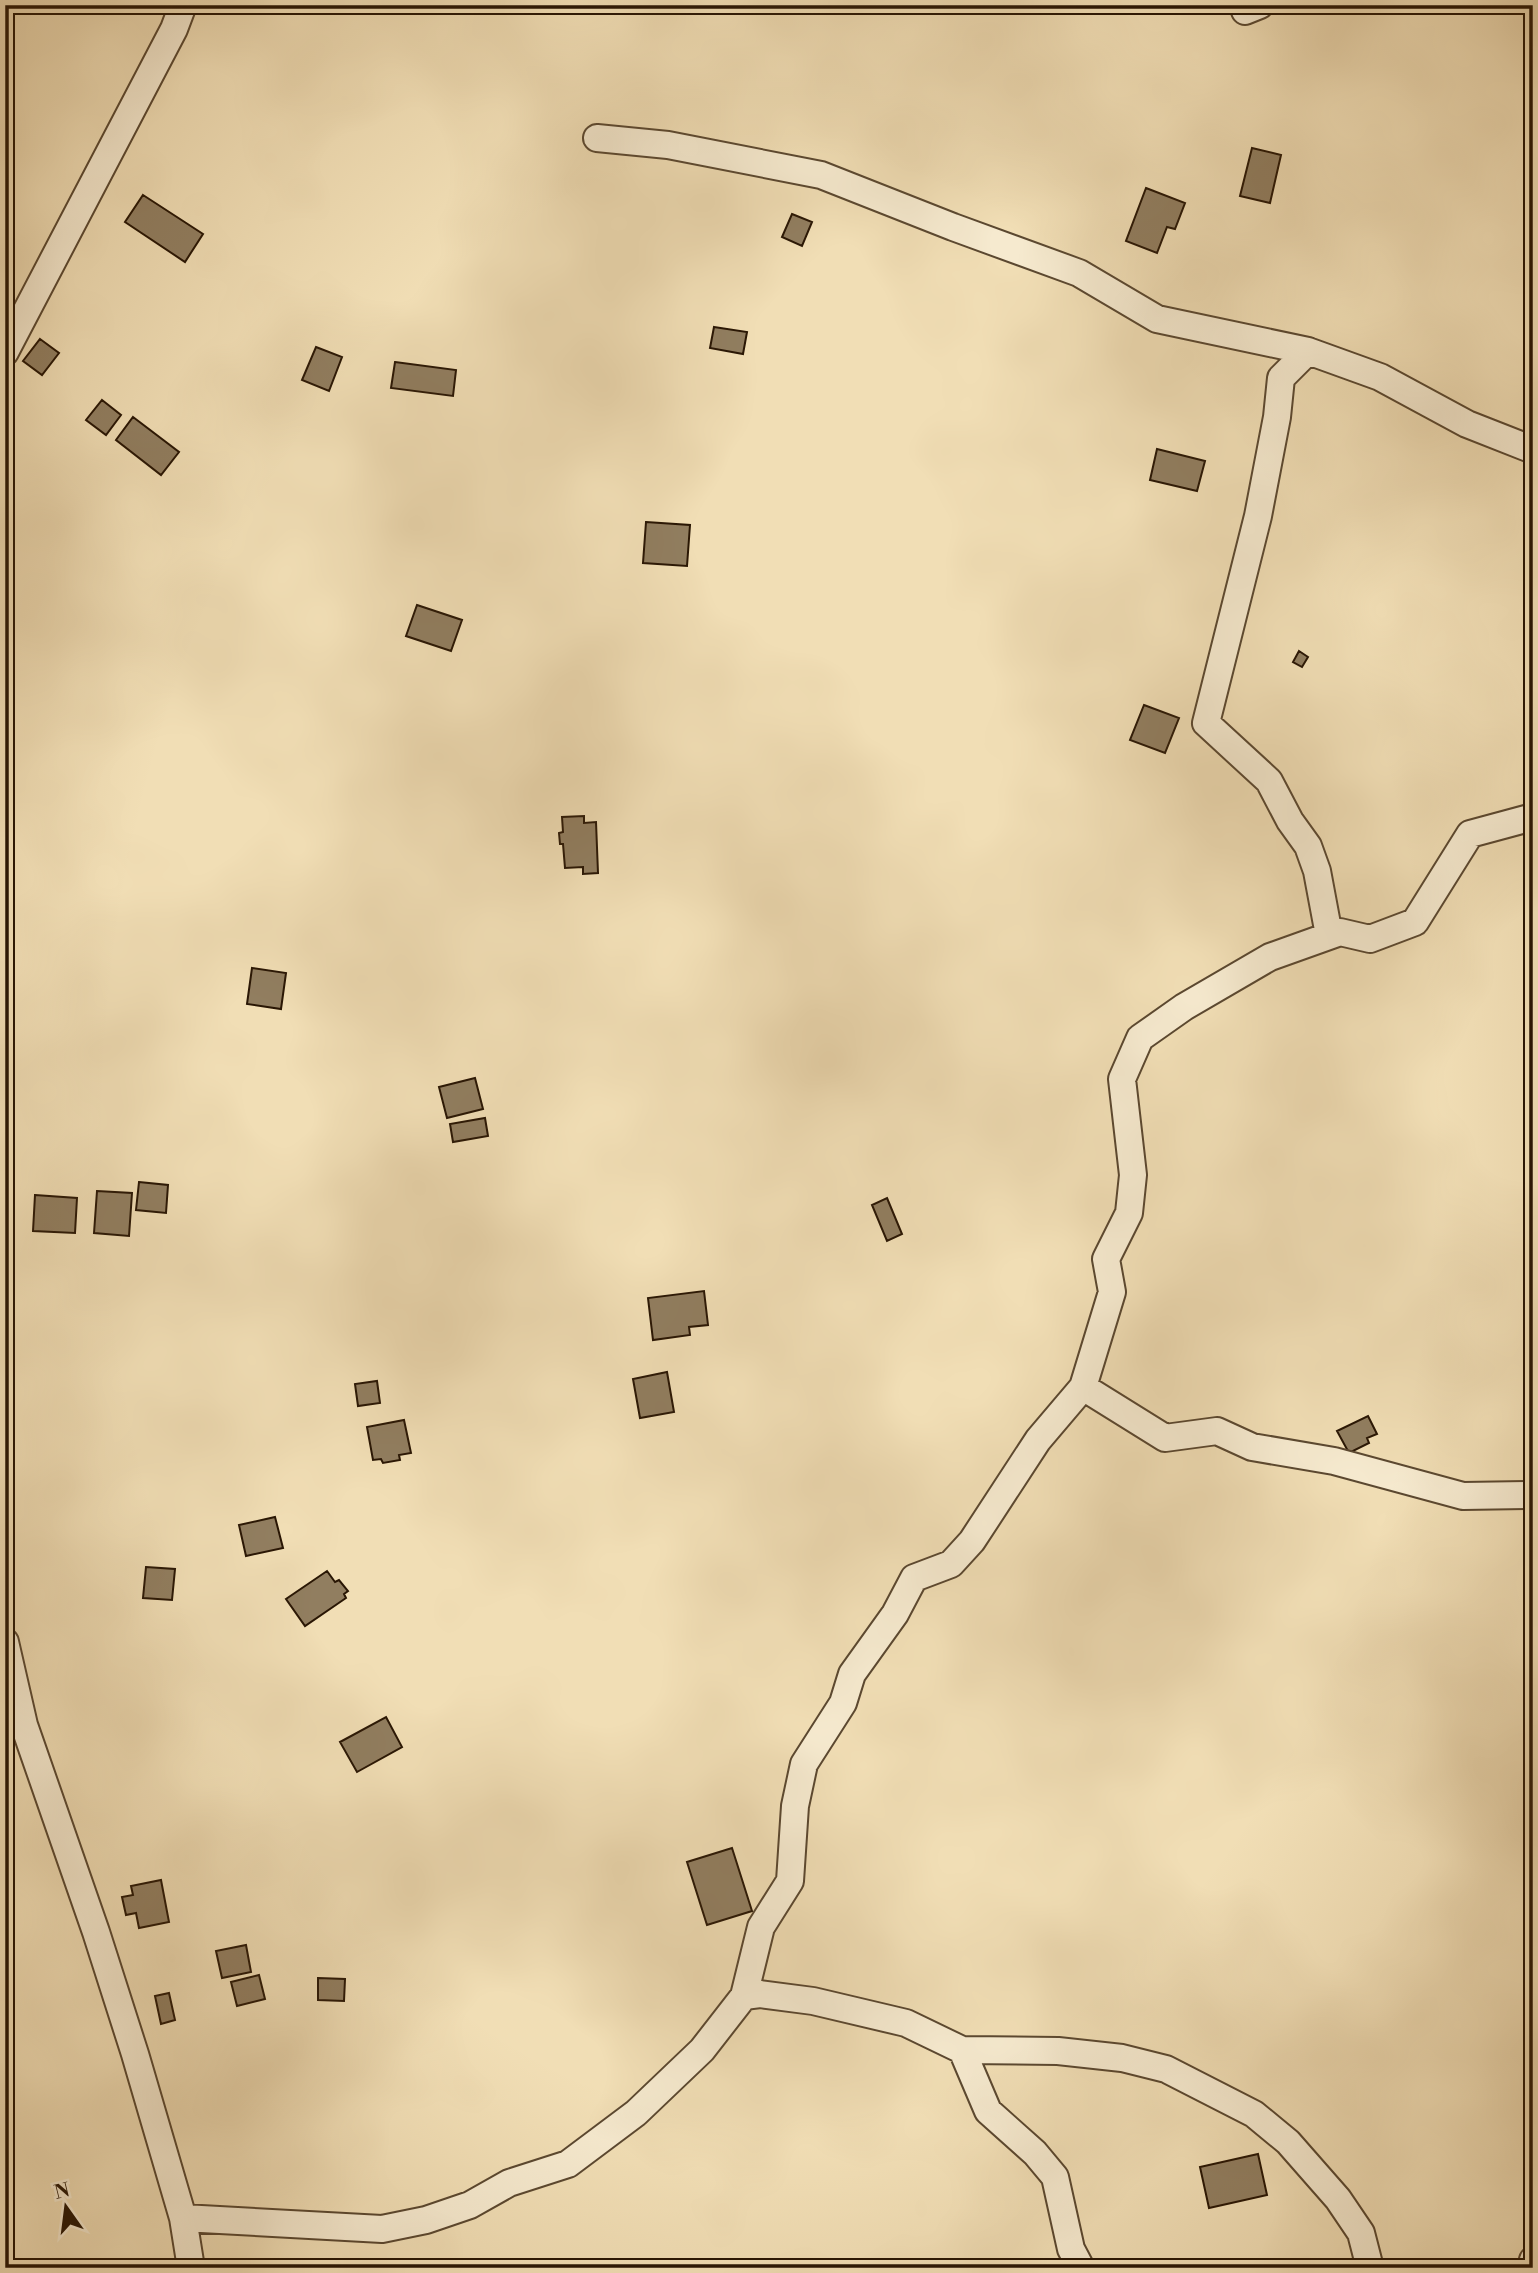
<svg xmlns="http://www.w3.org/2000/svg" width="1538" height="2273" viewBox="0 0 1538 2273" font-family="'Libre Bodoni',serif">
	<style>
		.building { fill: #917e60; stroke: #291604; stroke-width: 2 }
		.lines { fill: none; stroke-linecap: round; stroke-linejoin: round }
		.minor-casing { stroke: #5b4830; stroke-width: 30 }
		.minor { stroke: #f6eacf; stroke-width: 26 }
	</style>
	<rect width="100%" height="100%" fill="#f1deb5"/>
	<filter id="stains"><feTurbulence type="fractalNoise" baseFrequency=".00286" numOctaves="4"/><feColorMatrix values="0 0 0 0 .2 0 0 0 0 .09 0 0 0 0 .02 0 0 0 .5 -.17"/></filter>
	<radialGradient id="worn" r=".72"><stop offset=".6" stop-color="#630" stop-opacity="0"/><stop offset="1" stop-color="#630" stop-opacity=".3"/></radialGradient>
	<path class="building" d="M 1252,148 L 1281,155 L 1270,203 L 1240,196 Z
		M 1146,188 L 1185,203 L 1175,229 L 1167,227 L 1157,253 L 1126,241 Z
		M 143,195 L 203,234 L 185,262 L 125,222 Z
		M 792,214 L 812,222 L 802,246 L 782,237 Z
		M 714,327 L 747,332 L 743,354 L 710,348 Z
		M 40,339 L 59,353 L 42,375 L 23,361 Z
		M 316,347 L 342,357 L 329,391 L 302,380 Z
		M 395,362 L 456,370 L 453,396 L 391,388 Z
		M 102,400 L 121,415 L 106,435 L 86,420 Z
		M 133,417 L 179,452 L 161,475 L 116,440 Z
		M 1157,449 L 1205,461 L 1197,491 L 1150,480 Z
		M 646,522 L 690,525 L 687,566 L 643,563 Z
		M 417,605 L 462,620 L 451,651 L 406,636 Z
		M 1299,651 L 1308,657 L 1302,667 L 1293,662 Z
		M 1144,705 L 1179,718 L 1165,753 L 1130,740 Z
		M 584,816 L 584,823 L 596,822 L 598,873 L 583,874 L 583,867 L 565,868 L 563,844 L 560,844 L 559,833 L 563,832 L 562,817 Z
		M 252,968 L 286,973 L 281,1009 L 247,1004 Z
		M 475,1078 L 483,1109 L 447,1118 L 439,1087 Z
		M 485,1118 L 488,1136 L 453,1142 L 450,1124 Z
		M 139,1182 L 168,1185 L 166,1213 L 136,1210 Z
		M 97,1191 L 132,1193 L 129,1236 L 94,1233 Z
		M 35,1195 L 77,1198 L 75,1233 L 33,1231 Z
		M 887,1198 L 902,1234 L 887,1241 L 872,1205 Z
		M 704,1291 L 708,1325 L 689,1327 L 690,1335 L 653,1340 L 648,1298 Z
		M 667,1372 L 674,1412 L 640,1418 L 633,1379 Z
		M 377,1381 L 380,1403 L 358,1406 L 355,1384 Z
		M 1368,1416 L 1377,1434 L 1367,1438 L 1369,1443 L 1349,1453 L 1337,1431 Z
		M 404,1420 L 411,1453 L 399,1455 L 400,1460 L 383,1463 L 381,1459 L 373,1460 L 367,1427 Z
		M 275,1517 L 283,1548 L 246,1556 L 239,1525 Z
		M 146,1567 L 175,1569 L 172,1600 L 143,1598 Z
		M 327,1571 L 335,1582 L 339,1580 L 348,1591 L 344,1594 L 346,1598 L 305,1626 L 286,1599 Z
		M 386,1717 L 402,1747 L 357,1772 L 340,1742 Z
		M 732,1848 L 752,1911 L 707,1925 L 687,1862 Z
		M 161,1880 L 169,1922 L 139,1928 L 136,1913 L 126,1915 L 122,1897 L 133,1895 L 131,1886 Z
		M 246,1945 L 251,1972 L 222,1978 L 216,1951 Z
		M 259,1975 L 265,1999 L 237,2006 L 231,1982 Z
		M 318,1978 L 345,1979 L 344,2001 L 318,2000 Z
		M 169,1993 L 175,2020 L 161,2024 L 155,1996 Z
		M 1258,2154 L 1267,2195 L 1209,2208 L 1200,2167 Z"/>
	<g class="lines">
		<defs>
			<path id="minor" d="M 1245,11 L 1260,5
				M 597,138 L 668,145 L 821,175 L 953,227 L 1079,273 L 1157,319 L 1308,351 L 1380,377 L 1467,424 L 1533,450
				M 1308,351 L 1281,378 L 1277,417 L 1258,516 L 1206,723 L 1269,781 L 1290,821 L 1308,846 L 1317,871 L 1329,935
				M 5,352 L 174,29 L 183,5
				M 1083,1387 L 1165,1438 L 1217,1431 L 1252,1447 L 1334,1461 L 1463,1496 L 1533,1495
				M 5,1642 L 24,1725 L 96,1932 L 135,2054 L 183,2218 L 191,2268
				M 744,1996 L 761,1927 L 790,1881 L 795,1806 L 804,1764 L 843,1703 L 852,1674 L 895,1614 L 914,1578 L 951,1564 L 972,1541 L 1038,1440 L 1083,1387 L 1112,1292 L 1106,1259 L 1129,1213 L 1133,1175 L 1122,1079 L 1140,1038 L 1184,1007 L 1270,957 L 1340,932 L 1370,939 L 1415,922 L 1470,834 L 1533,817
				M 962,2050 L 988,2111 L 1035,2153 L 1055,2177 L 1071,2249 L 1081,2268
				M 183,2218 L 382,2229 L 426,2220 L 470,2205 L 509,2183 L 568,2164 L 636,2113 L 702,2050 L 744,1996 L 760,1994 L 813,2001 L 906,2023 L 962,2050 L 1058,2051 L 1122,2058 L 1166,2069 L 1254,2114 L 1288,2142 L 1338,2199 L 1361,2233 L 1370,2268
				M 1531,2268 L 1533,2260"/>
		</defs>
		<use href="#minor" class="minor-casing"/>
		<use href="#minor" class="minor"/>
	</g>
	<rect width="1538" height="2273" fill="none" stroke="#f1deb5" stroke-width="28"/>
	<rect x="7" y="7" width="1524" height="2259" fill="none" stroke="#291604" stroke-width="3.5"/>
	<rect x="14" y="14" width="1510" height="2245" fill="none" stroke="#291604" stroke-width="2"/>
	<g transform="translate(66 2207) rotate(346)" stroke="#f6eacf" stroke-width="5" paint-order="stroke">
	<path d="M0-5L12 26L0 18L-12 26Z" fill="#291604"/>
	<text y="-10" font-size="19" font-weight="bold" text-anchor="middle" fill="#291604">N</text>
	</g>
	<rect width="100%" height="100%" filter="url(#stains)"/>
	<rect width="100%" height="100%" fill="url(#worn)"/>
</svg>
